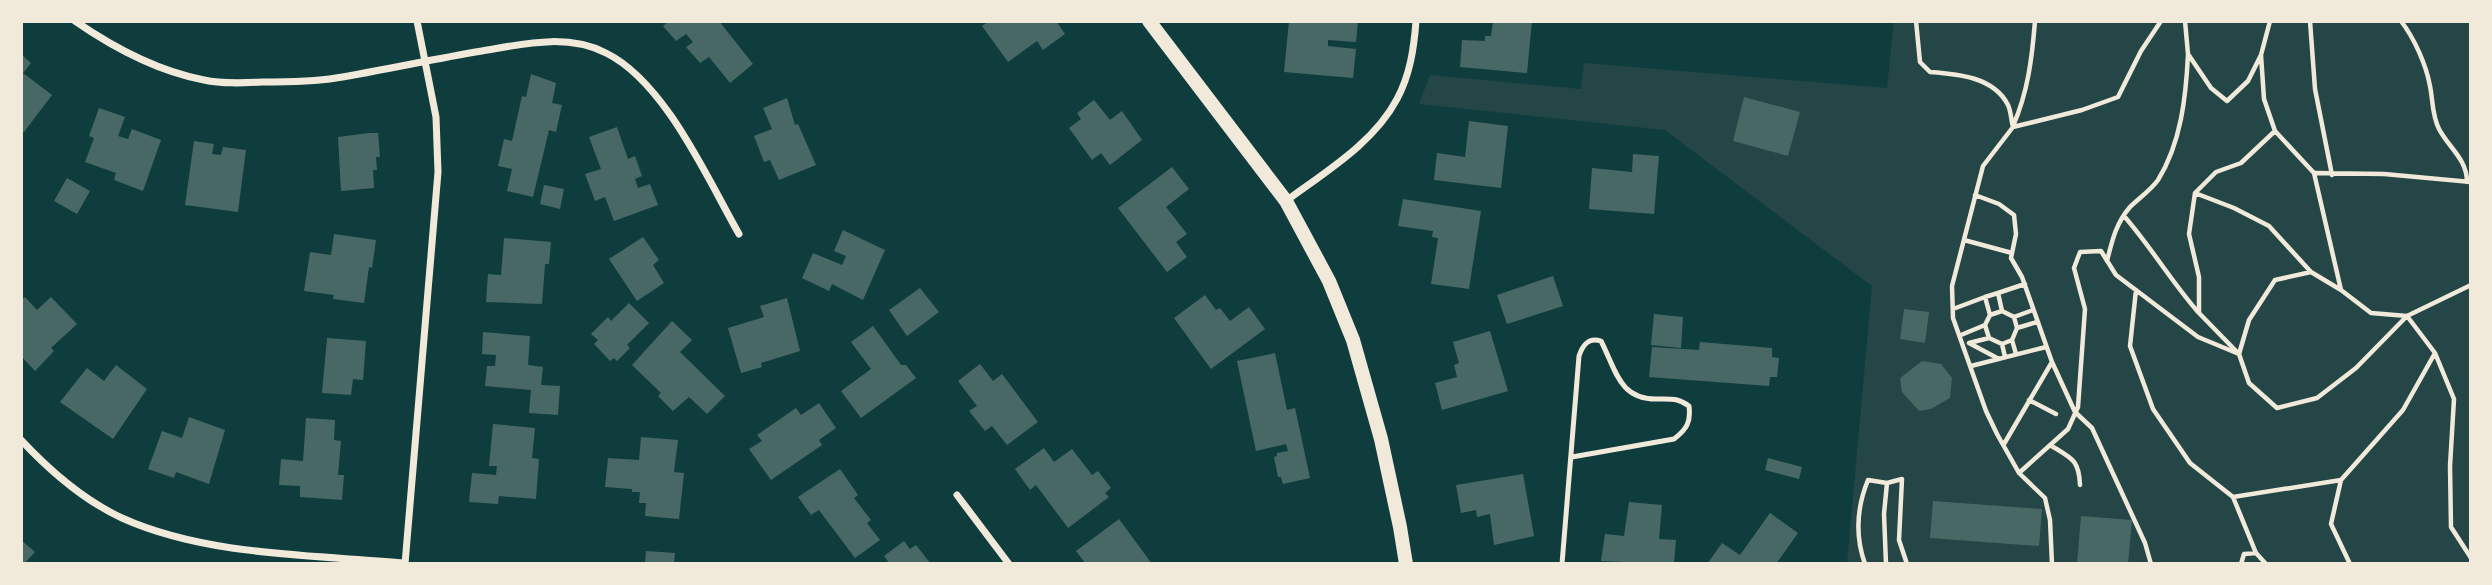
<svg xmlns="http://www.w3.org/2000/svg" width="2492" height="585" viewBox="0 0 2492 585" font-family="'DejaVu Sans',sans-serif">
	<style>
		.green { fill: #244646 }
		.building { fill: #486865 }
		.lines { fill: none; stroke-linecap: round; stroke-linejoin: round }
		.path { stroke: #f1e9da; stroke-width: 4.5 }
		.service { stroke: #f1e9da; stroke-width: 5 }
		.minor { stroke: #f1e9da; stroke-width: 7 }
		.secondary { stroke: #f1e9da; stroke-width: 14 }
	</style>
	<rect width="100%" height="100%" fill="#0f3d3e"/>
	<path class="green" d="M 1894,21 L 2471,21 L 2471,564 L 1847,564 L 1872,286 L 1665,130 L 1419,104 L 1430,75 L 1581,89 L 1584,63 L 1887,88 Z"/>
	<path class="building" d="M 669,21 L 719,21 L 753,64 L 730,83 L 709,57 L 700,63 L 686,47 L 693,42 L 686,34 L 676,41 L 663,26 Z
		M 989,21 L 1056,21 L 1065,34 L 1043,50 L 1037,41 L 1008,62 L 982,26 Z
		M 1289,21 L 1358,21 L 1356,42 L 1328,40 L 1328,46 L 1356,49 L 1353,78 L 1284,72 Z
		M 1493,21 L 1532,21 L 1527,73 L 1460,67 L 1462,40 L 1485,41 L 1485,36 L 1491,36 Z
		M 21,54 L 31,63 L 23,73 L 52,95 L 24,132 L 21,130 Z
		M 531,74 L 556,83 L 552,103 L 562,105 L 556,132 L 549,130 L 533,197 L 507,191 L 512,169 L 498,166 L 504,139 L 512,141 L 522,96 L 526,97 Z
		M 1744,97 L 1800,112 L 1788,156 L 1733,141 Z
		M 787,98 L 795,125 L 798,124 L 816,165 L 779,180 L 770,160 L 764,162 L 754,136 L 772,129 L 763,108 Z
		M 1094,100 L 1110,120 L 1122,111 L 1142,140 L 1110,165 L 1101,153 L 1092,160 L 1069,128 L 1081,119 L 1077,113 Z
		M 99,108 L 125,117 L 118,136 L 128,139 L 132,129 L 161,140 L 143,191 L 114,180 L 116,173 L 85,162 L 94,138 L 89,136 Z
		M 1469,121 L 1508,126 L 1501,188 L 1434,180 L 1437,153 L 1465,157 Z
		M 617,127 L 628,159 L 635,156 L 642,176 L 635,179 L 638,188 L 650,184 L 658,205 L 614,221 L 605,197 L 595,201 L 585,174 L 601,169 L 589,137 Z
		M 369,133 L 378,133 L 380,157 L 376,157 L 377,170 L 373,170 L 374,188 L 341,191 L 338,137 Z
		M 194,141 L 214,144 L 212,154 L 221,155 L 223,147 L 246,150 L 238,212 L 185,205 Z
		M 1633,154 L 1659,156 L 1654,214 L 1589,209 L 1592,168 L 1632,172 Z
		M 1172,167 L 1189,189 L 1166,207 L 1187,234 L 1176,242 L 1187,257 L 1167,272 L 1118,208 Z
		M 67,178 L 90,191 L 77,214 L 54,201 Z
		M 544,185 L 564,189 L 560,209 L 540,204 Z
		M 1403,199 L 1481,211 L 1469,289 L 1431,284 L 1438,238 L 1432,237 L 1433,231 L 1398,226 Z
		M 843,230 L 885,250 L 863,300 L 832,284 L 829,291 L 802,278 L 813,253 L 842,265 L 846,256 L 834,251 Z
		M 334,234 L 376,240 L 372,268 L 369,267 L 364,303 L 333,299 L 334,295 L 304,291 L 310,252 L 331,255 Z
		M 643,237 L 659,260 L 653,265 L 664,283 L 637,301 L 609,259 Z
		M 504,238 L 551,242 L 549,264 L 545,264 L 542,304 L 486,302 L 488,274 L 501,275 Z
		M 1553,276 L 1563,306 L 1507,324 L 1497,295 Z
		M 920,288 L 939,312 L 907,336 L 889,310 Z
		M 1205,295 L 1216,310 L 1220,308 L 1230,321 L 1249,307 L 1265,329 L 1211,369 L 1174,318 Z
		M 25,297 L 37,310 L 51,297 L 77,324 L 51,348 L 54,351 L 35,371 L 21,356 L 21,300 Z
		M 787,298 L 800,351 L 761,363 L 762,367 L 741,373 L 728,328 L 764,317 L 760,306 Z
		M 629,303 L 649,323 L 627,345 L 630,348 L 617,361 L 614,358 L 610,361 L 594,344 L 598,340 L 591,334 L 608,317 L 611,321 Z
		M 1904,309 L 1929,312 L 1925,343 L 1900,339 Z
		M 1654,314 L 1683,317 L 1681,348 L 1651,345 Z
		M 672,321 L 692,340 L 680,352 L 725,396 L 707,414 L 689,397 L 673,411 L 658,396 L 661,393 L 632,365 Z
		M 873,326 L 901,365 L 906,365 L 916,378 L 861,418 L 841,391 L 871,369 L 851,342 Z
		M 1490,331 L 1508,391 L 1442,410 L 1435,383 L 1457,377 L 1454,365 L 1459,363 L 1453,342 Z
		M 483,332 L 530,336 L 528,365 L 543,367 L 541,385 L 560,386 L 558,415 L 529,413 L 531,390 L 485,386 L 487,366 L 495,366 L 496,355 L 482,354 Z
		M 327,338 L 366,341 L 363,380 L 353,379 L 351,395 L 322,393 Z
		M 1700,342 L 1772,348 L 1772,357 L 1779,358 L 1777,377 L 1770,377 L 1769,386 L 1649,377 L 1652,347 L 1699,350 Z
		M 1275,353 L 1287,410 L 1295,408 L 1310,478 L 1283,484 L 1281,477 L 1278,477 L 1274,457 L 1277,456 L 1277,453 L 1288,451 L 1286,444 L 1256,451 L 1237,361 Z
		M 1922,361 L 1941,364 L 1952,378 L 1950,398 L 1931,409 L 1919,411 L 1902,392 L 1900,378 Z
		M 980,364 L 993,381 L 1002,374 L 1038,422 L 1007,445 L 992,426 L 985,431 L 969,411 L 977,406 L 958,381 Z
		M 116,365 L 147,389 L 113,439 L 60,402 L 87,368 L 104,381 Z
		M 819,403 L 836,428 L 819,440 L 822,445 L 771,480 L 749,449 L 762,441 L 757,435 L 796,408 L 801,415 Z
		M 189,417 L 225,430 L 209,484 L 176,472 L 174,478 L 148,469 L 162,431 L 182,438 Z
		M 306,418 L 335,420 L 334,440 L 341,441 L 338,475 L 344,475 L 342,500 L 300,497 L 300,486 L 279,485 L 281,459 L 303,461 Z
		M 493,424 L 535,428 L 532,458 L 539,459 L 536,499 L 499,496 L 498,504 L 469,502 L 472,473 L 496,475 L 497,466 L 489,466 Z
		M 641,437 L 678,440 L 674,472 L 684,473 L 679,519 L 645,516 L 646,503 L 639,503 L 640,492 L 632,492 L 632,489 L 605,487 L 608,458 L 639,460 Z
		M 1044,448 L 1054,462 L 1072,449 L 1092,475 L 1098,471 L 1111,488 L 1105,493 L 1109,497 L 1068,528 L 1036,485 L 1030,490 L 1015,469 Z
		M 1768,458 L 1802,467 L 1799,479 L 1765,470 Z
		M 840,469 L 858,495 L 854,498 L 871,520 L 867,523 L 880,540 L 855,558 L 819,510 L 811,515 L 798,497 Z
		M 1523,474 L 1534,536 L 1494,545 L 1490,514 L 1477,517 L 1476,510 L 1461,513 L 1456,485 Z
		M 1933,501 L 2042,509 L 2039,546 L 1930,538 Z
		M 1629,502 L 1662,505 L 1659,539 L 1676,540 L 1674,564 L 1601,561 L 1605,534 L 1624,536 Z
		M 1770,513 L 1798,533 L 1776,564 L 1707,564 L 1722,543 L 1740,555 Z
		M 2081,516 L 2132,520 L 2128,564 L 2077,564 Z
		M 1119,519 L 1152,564 L 1086,564 L 1076,551 Z
		M 21,540 L 35,552 L 24,564 L 21,564 Z
		M 904,541 L 910,549 L 916,545 L 931,564 L 890,564 L 884,556 Z
		M 646,551 L 675,553 L 674,564 L 645,564 Z"/>
	<g class="lines">
		<path class="path" d="M 1916,21 L 1920,62 L 1930,72 C 1958,74 1994,77 2008,105 C 2011,111 2011,120 2013,127 L 1983,166 L 1952,286 L 1953,318 L 1986,411 L 1997,434 L 2019,473 L 2045,498 L 2050,520 L 2052,564
			M 2185,21 L 2188,54 L 2211,88 L 2227,101 L 2248,81 L 2261,55
			M 2270,21 L 2261,55 L 2264,99 L 2275,131 L 2314,173 L 2341,290 L 2371,313 L 2407,316 L 2471,285
			M 2310,21 L 2315,89 L 2332,175
			M 2401,21 C 2414,38 2426,64 2430,86 C 2433,101 2432,115 2439,129 C 2449,148 2467,159 2467,182
			M 2013,126 C 2028,92 2032,58 2035,21
			M 2013,127 L 2082,110 L 2118,97 L 2141,51 L 2161,21
			M 2315,173 L 2384,174 L 2471,182
			M 2195,193 L 2234,208 L 2269,226 L 2311,272
			M 1975,195 L 1999,204 L 2014,215 L 2016,234 L 2011,258 L 2022,277 L 2052,362 L 2075,412 L 2092,428 L 2145,543 L 2151,564
			M 2124,216 C 2151,247 2171,281 2198,312
			M 1964,240 L 2012,253
			M 2107,261 C 2112,241 2116,223 2130,207 C 2139,198 2151,190 2158,180 C 2181,143 2186,97 2188,54
			M 2136,290 L 2130,346 L 2153,409 L 2190,463 L 2233,497 L 2341,480
			M 2341,290 L 2311,272 L 2275,280 L 2249,320 L 2239,354 L 2249,383 L 2277,408 L 2317,398 L 2356,368 L 2407,316 L 2435,353 L 2454,399 L 2450,466 L 2451,527 L 2471,558
			M 1985,297 L 1998,293
			M 1953,309 L 1985,297 L 1990,315
			M 2002,311 L 1998,293 L 2025,284
			M 2014,317 L 2033,310
			M 2017,328 L 2037,322
			M 1961,335 L 1985,325
			M 2012,340 L 2016,354
			M 1969,343 L 1989,338 L 2002,344 L 2012,340 L 2017,328 L 2014,317 L 2002,311 L 1990,315 L 1985,325 L 1989,338
			M 1969,343 L 1999,359
			M 2002,344 L 2005,357
			M 2236,351 L 2199,313 L 2199,277 L 2189,234 L 2195,193 L 2216,172 L 2241,163 L 2275,131
			M 1971,366 L 2046,347
			M 2029,400 L 2056,414
			M 2004,444 L 2052,362
			M 2050,445 C 2071,458 2079,459 2080,485
			M 2019,473 L 2068,429 L 2078,407 L 2085,309 L 2074,268 L 2080,252 L 2101,251 L 2116,275 L 2198,337 L 2239,354
			M 2233,497 L 2256,553
			M 1865,564 C 1855,536 1857,507 1868,480 L 1887,483
			M 1886,564 L 1884,514 L 1887,483 L 1902,479 L 1899,540 L 1907,564
			M 2241,564 L 2244,554 L 2256,553 L 2266,564
			M 2350,564 L 2331,524 L 2341,480 L 2403,410 L 2435,353"/>
		<path class="service" d="M 1562,564 L 1579,356 C 1583,344 1589,337 1601,341 C 1616,370 1619,400 1658,399 C 1672,399 1678,398 1689,406 C 1691,422 1687,429 1674,439 L 1572,457"/>
		<path class="minor" d="M 75,21 C 114,48 157,71 204,80 C 222,84 243,83 262,82 C 287,82 312,82 336,78 C 385,70 433,59 482,51 C 523,44 567,33 606,53 C 665,82 707,178 739,234
			M 1286,201 C 1325,172 1374,143 1397,99 C 1410,75 1414,48 1416,21
			M 21,440 C 50,471 83,500 122,518 C 206,556 314,555 405,563
			M 957,495 L 1009,564
			M 405,564 L 438,172 L 436,117 L 417,21"/>
		<path class="secondary" d="M 1149,21 L 1286,201 L 1329,281 L 1353,340 L 1381,439 L 1400,527 L 1406,564"/>
	</g>
	<rect width="2492" height="585" fill="none" stroke="#f1e9da" stroke-width="46"/>
</svg>
